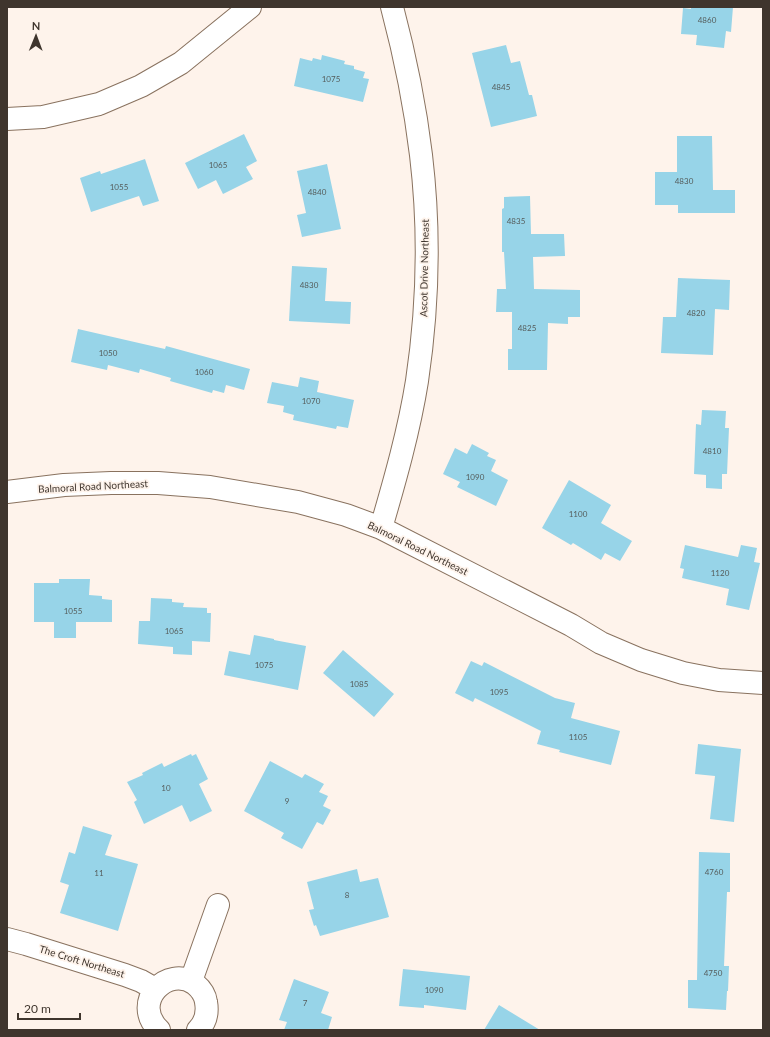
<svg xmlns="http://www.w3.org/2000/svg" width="770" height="1037" viewBox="0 0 770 1037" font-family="Lato,sans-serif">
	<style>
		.building { fill: #97d4e8 }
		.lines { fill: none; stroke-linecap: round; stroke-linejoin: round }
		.minor-casing { stroke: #89725f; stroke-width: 24 }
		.minor { stroke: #fff; stroke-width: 22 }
		.labels { text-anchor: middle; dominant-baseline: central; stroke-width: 3.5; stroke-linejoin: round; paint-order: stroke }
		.number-label { font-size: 8px; fill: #555d5c }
		.street-label { font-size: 10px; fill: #3f352d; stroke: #fef3eb }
	</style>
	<rect width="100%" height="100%" fill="#fef3eb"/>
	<path class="building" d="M 691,7 L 733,7 L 731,32 L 726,31 L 724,48 L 696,45 L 697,35 L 681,34 L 683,8 L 691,9 Z
		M 506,45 L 511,63 L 520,61 L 529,95 L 532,95 L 537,116 L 491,127 L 472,53 Z
		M 322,55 L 345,61 L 344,64 L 354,66 L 354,69 L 365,72 L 363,78 L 369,79 L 363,102 L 294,86 L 300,58 L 312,61 L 313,58 L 321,60 Z
		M 244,134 L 257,161 L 246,167 L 253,179 L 223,194 L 216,180 L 198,189 L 185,163 Z
		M 677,136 L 712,136 L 713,190 L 735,190 L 735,213 L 678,213 L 678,205 L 655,205 L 655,172 L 677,172 Z
		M 145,159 L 159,201 L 143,206 L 139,196 L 91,212 L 80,178 L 100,171 L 101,174 Z
		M 327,164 L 341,229 L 302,237 L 297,215 L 306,213 L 297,171 Z
		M 530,196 L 531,234 L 564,234 L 565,256 L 533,257 L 534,289 L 580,290 L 580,317 L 568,317 L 568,324 L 548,323 L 547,370 L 508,370 L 508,349 L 512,349 L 512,312 L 496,312 L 497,289 L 506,289 L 504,252 L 502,252 L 502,209 L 504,208 L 504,197 Z
		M 292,266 L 327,268 L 325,301 L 351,302 L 350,324 L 289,321 Z
		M 678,278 L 730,280 L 729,310 L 715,309 L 713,355 L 661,353 L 663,317 L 676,317 Z
		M 78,329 L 165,349 L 166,346 L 250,369 L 244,390 L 226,385 L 224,393 L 213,390 L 212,393 L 170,381 L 171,378 L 140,369 L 139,373 L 108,365 L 107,370 L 71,362 Z
		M 300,377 L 319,381 L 317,392 L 354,400 L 348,428 L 337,426 L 336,429 L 293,420 L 294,415 L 283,412 L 284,406 L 267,403 L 272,382 L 298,387 Z
		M 702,410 L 726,411 L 725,428 L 729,428 L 727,474 L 722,474 L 722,489 L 706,488 L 706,475 L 694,474 L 696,424 L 701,425 Z
		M 472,444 L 489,453 L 487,456 L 496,460 L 491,471 L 508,480 L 496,506 L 457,487 L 460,482 L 443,474 L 455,448 L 467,454 Z
		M 569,480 L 611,505 L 601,523 L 632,541 L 620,561 L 605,553 L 601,560 L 573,543 L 571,545 L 542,528 Z
		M 685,545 L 738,557 L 741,545 L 757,548 L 754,562 L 760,563 L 749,610 L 726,605 L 729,589 L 682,578 L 684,569 L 680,568 Z
		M 59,579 L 90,579 L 89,595 L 102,596 L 102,599 L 112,600 L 112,622 L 76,622 L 76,638 L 54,638 L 54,622 L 34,622 L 34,583 L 59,583 Z
		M 151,598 L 172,599 L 172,602 L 184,603 L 183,607 L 207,608 L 207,613 L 211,613 L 210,642 L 192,641 L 192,655 L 173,654 L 173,647 L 138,644 L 139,621 L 150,621 Z
		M 254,635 L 274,639 L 274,640 L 306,646 L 298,690 L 224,675 L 229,651 L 250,655 Z
		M 343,650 L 394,694 L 374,717 L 323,673 Z
		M 471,661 L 482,666 L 484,662 L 555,698 L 575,703 L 571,718 L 620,731 L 611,765 L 559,752 L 560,750 L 537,744 L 541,731 L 475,698 L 473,702 L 455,693 Z
		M 698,744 L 741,749 L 734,822 L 710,819 L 715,776 L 695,774 Z
		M 191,754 L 192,756 L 196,754 L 208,779 L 199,784 L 212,811 L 190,822 L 182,805 L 144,824 L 134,802 L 137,800 L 127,782 L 143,775 L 142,773 L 162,763 L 164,767 Z
		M 270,761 L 302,778 L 305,774 L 324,784 L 319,792 L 328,796 L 323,806 L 331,810 L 323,825 L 317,822 L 302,849 L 281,838 L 284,833 L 244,811 Z
		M 83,826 L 112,835 L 105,855 L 138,864 L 118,931 L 60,913 L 69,885 L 60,882 L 69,852 L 75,854 Z
		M 699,852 L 730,853 L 730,892 L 727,892 L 724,966 L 729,966 L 728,991 L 727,991 L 726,1010 L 688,1008 L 688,980 L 697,980 Z
		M 357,869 L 360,882 L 378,878 L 389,917 L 320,936 L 316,925 L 314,926 L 309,910 L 314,909 L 307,882 Z
		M 403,969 L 470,976 L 466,1010 L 424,1005 L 424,1008 L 399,1006 Z
		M 294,979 L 329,992 L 321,1013 L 332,1017 L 328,1030 L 284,1030 L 287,1022 L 279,1020 Z
		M 499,1005 L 540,1030 L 484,1030 Z"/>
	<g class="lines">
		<defs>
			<path id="minor" d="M 7,119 L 43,117 L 99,104 L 141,86 L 181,63 L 250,7
				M 7,492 L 64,485 L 111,483 L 158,483 L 210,487 L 298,502 L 346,515 L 381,528 L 571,625 L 601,643 L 641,660 L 683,673 L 719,680 L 763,683
				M 381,528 C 395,480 409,431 417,381 C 428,307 430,230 421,155 C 415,105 405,56 392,7
				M 7,939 L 26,944 L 125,975 L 141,981 L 155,989
				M 191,981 L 218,905
				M 159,1030 C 130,1002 168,964 195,984 C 201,989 205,994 206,1002 C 208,1013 206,1022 198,1030"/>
		</defs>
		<use href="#minor" class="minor-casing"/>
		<use href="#minor" class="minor"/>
	</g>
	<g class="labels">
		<g class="number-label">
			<text x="707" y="20">4860</text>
			<text x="331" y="79">1075</text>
			<text x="501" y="87">4845</text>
			<text x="218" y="165">1065</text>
			<text x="684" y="181">4830</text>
			<text x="119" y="187">1055</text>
			<text x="317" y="192">4840</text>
			<text x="516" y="221">4835</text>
			<text x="309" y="285">4830</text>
			<text x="696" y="313">4820</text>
			<text x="527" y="328">4825</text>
			<text x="108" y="353">1050</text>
			<text x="204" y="372">1060</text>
			<text x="311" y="401">1070</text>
			<text x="712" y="451">4810</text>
			<text x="475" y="477">1090</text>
			<text x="578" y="514">1100</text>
			<text x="720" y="573">1120</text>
			<text x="73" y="611">1055</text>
			<text x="174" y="631">1065</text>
			<text x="264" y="665">1075</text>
			<text x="359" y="684">1085</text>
			<text x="499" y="692">1095</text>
			<text x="578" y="737">1105</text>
			<text x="166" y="788">10</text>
			<text x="287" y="801">9</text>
			<text x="714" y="872">4760</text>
			<text x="99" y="873">11</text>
			<text x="347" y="895">8</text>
			<text x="713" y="973">4750</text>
			<text x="434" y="990">1090</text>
			<text x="305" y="1003">7</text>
		</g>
		<g class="street-label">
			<text transform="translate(424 268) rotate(-89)">Ascot Drive Northeast</text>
			<text transform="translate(93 486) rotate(-3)">Balmoral Road Northeast</text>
			<text transform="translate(418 548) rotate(26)">Balmoral Road Northeast</text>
			<text transform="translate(82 961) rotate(17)">The Croft Northeast</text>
		</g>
	</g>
	<rect width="770" height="1037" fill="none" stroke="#3f352d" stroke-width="16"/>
	<g transform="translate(36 36) rotate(1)" stroke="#fef3eb" stroke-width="3" paint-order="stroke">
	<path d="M0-3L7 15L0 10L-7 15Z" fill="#3f352d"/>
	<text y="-6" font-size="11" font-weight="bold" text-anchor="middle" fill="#3f352d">N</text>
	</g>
	<path d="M18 1013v6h62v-6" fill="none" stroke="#3f352d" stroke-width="2"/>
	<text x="24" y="1013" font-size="12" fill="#3f352d" stroke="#fef3eb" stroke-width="3" paint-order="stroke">20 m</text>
</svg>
